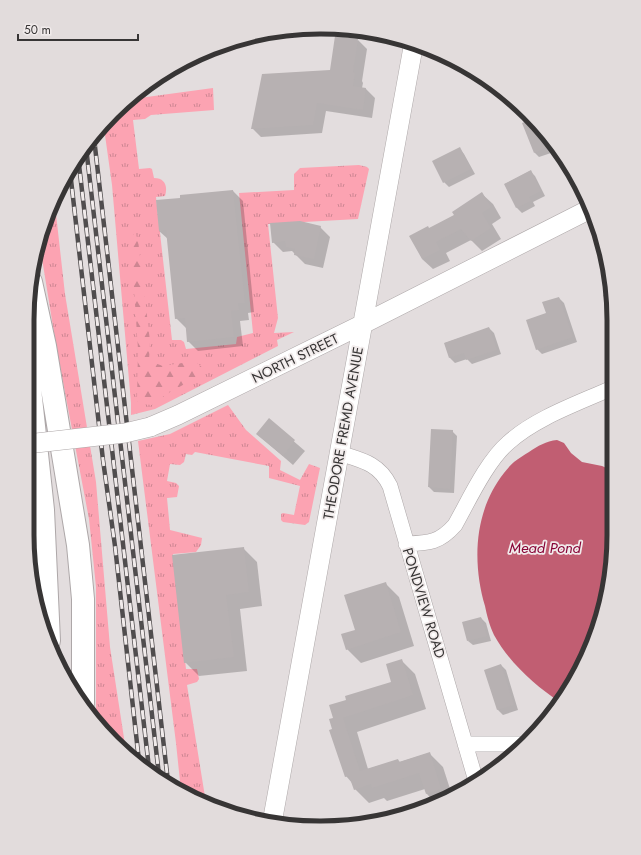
<svg xmlns="http://www.w3.org/2000/svg" width="641" height="855" viewBox="0 0 641 855" font-family="Jost,sans-serif">
	<style>
		.grass { fill: url(#grass-tufts) }
		.forest { fill: url(#forest-firs) }
		.water { fill: #c15e72 }
		.shadow { fill: #0003 }
		.building { fill: #b7b1b2 }
		.lines { fill: none; stroke-linecap: round; stroke-linejoin: round }
		.minor-casing { stroke: #ada7a8; stroke-width: 16 }
		.tertiary-casing { stroke: #ada7a8; stroke-width: 20 }
		.motorway-casing { stroke: #ada7a8; stroke-width: 24 }
		.minor { stroke: #fff; stroke-width: 15 }
		.tertiary { stroke: #fff; stroke-width: 19 }
		.motorway { stroke: #fff; stroke-width: 22 }
		.rail-casing { stroke: #504d4e; stroke-width: 4.5 }
		.rail { stroke: #f1ebeb; stroke-width: 3; stroke-dasharray: 9; stroke-linecap: butt }
		.tertiary-bridge-casing { stroke: #ada7a8; stroke-width: 20; stroke-linecap: butt }
		.tertiary-bridge { stroke: #fff; stroke-width: 19 }
		.labels { text-anchor: middle; dominant-baseline: central; stroke-width: 3.5; stroke-linejoin: round; paint-order: stroke }
		.street-label { font-size: 14px; fill: #373535; stroke: #f1ebeb }
		.water-label { font-size: 15px; font-style: italic; fill: #880537; stroke: #f1ebeb }
		.rim { fill: none; stroke: #373535; stroke-width: 5 }
	</style>
	<defs>
		<pattern id="grass-tufts" width="24" height="20" patternUnits="userSpaceOnUse"><rect width="24" height="20" fill="#fca3b2"/><path d="M3 7l-1-3M5 7V3M7 7l1-3M15 17l-1-3M17 17v-4M19 17l1-3" fill="none" stroke="#cd8692"/></pattern>
		<pattern id="forest-firs" width="22" height="20" patternUnits="userSpaceOnUse"><rect width="22" height="20" fill="#fca3b2"/><path d="M5 1l3.5 6h-7zM16 11l3.5 6h-7z" fill="#cd8692"/></pattern>
	</defs>
	<rect width="100%" height="100%" fill="#e3ddde"/>
	<path class="grass" d="M 213,88 L 214,110 L 151,115 L 145,119 L 133,120 L 139,169 L 150,168 L 152,169 L 154,178 C 165,178 168,186 165,196 L 156,197 L 172,340 L 181,340 L 184,342 L 186,349 L 236,344 L 237,337 L 253,333 L 239,193 L 294,190 L 294,174 L 300,168 L 359,165 L 367,167 L 369,169 L 358,219 L 268,224 L 278,318 L 274,333 L 294,332 L 277,340 L 278,346 L 155,409 L 131,415 L 131,403 L 112,185 L 104,128 L 132,99 Z
		M 55,205 L 65,294 L 96,482 L 110,647 L 126,751 L 113,742 L 96,719 L 96,587 L 89,519 L 56,345 L 39,240 Z
		M 228,405 L 246,430 L 281,461 L 280,470 L 300,480 L 309,464 L 320,468 L 309,522 L 305,525 L 283,522 L 281,520 L 281,514 L 283,513 L 294,515 L 300,486 L 269,478 L 269,466 L 195,452 L 192,455 L 186,454 L 184,462 L 180,465 L 170,464 L 167,481 L 176,483 L 179,486 L 177,497 L 167,498 L 170,530 L 202,538 L 201,545 L 196,552 L 173,554 L 186,669 L 197,669 L 199,679 L 197,682 L 187,685 L 206,803 L 190,798 L 181,791 L 176,743 L 138,441 L 170,434 Z"/>
	<path class="forest" d="M 135,233 L 138,240 L 150,341 L 149,361 L 163,366 L 195,361 L 207,372 C 188,383 168,391 152,405 L 142,404 L 137,401 L 138,349 L 131,244 L 132,236 Z"/>
	<path class="water" d="M 557,440 L 564,443 L 571,453 L 582,462 L 602,466 L 613,471 L 613,554 L 604,611 L 575,681 L 560,702 C 534,685 509,662 494,635 C 490,627 487,616 485,606 C 472,562 474,511 504,473 C 507,470 510,465 514,462 C 519,458 524,455 529,452 C 538,446 546,441 557,440 Z"/>
	<path class="shadow" d="M 358,40 L 367,49 L 362,81 L 363,83 L 362,88 L 366,89 L 375,98 L 372,118 L 326,111 L 322,133 L 261,137 L 252,128 L 331,71 Z
		M 534,121 L 547,135 L 554,152 L 539,157 L 535,153 Z
		M 460,149 L 464,154 L 475,174 L 449,187 L 444,182 Z
		M 530,171 L 535,176 L 545,196 L 533,202 L 535,206 L 522,213 L 517,208 L 505,184 Z
		M 233,191 L 243,201 L 254,312 L 248,313 L 249,320 L 240,321 L 243,346 L 198,351 L 188,341 L 187,328 L 186,328 L 176,318 L 168,239 L 159,231 Z
		M 482,194 L 493,204 L 501,218 L 492,224 L 501,239 L 482,251 L 471,240 L 446,253 L 450,261 L 433,269 L 422,259 L 430,229 L 455,215 Z
		M 320,227 L 330,237 L 323,268 L 305,264 L 292,251 L 283,252 L 273,242 Z
		M 612,292 L 612,314 L 603,295 Z
		M 559,298 L 564,303 L 577,342 L 542,354 L 537,349 L 547,313 Z
		M 489,328 L 494,333 L 501,354 L 472,364 L 467,359 L 455,363 L 450,358 L 445,343 Z
		M 269,420 L 305,451 L 293,465 L 257,434 Z
		M 452,431 L 457,436 L 454,493 L 434,492 L 429,487 Z
		M 613,437 L 613,454 L 606,439 Z
		M 243,548 L 257,562 L 262,606 L 240,609 L 247,671 L 199,676 L 185,662 Z
		M 385,583 L 399,597 L 414,646 L 361,663 L 347,649 L 356,630 Z
		M 481,618 L 486,623 L 491,641 L 473,645 L 468,641 Z
		M 401,660 L 415,674 L 426,709 L 357,732 L 368,769 L 398,760 L 400,762 L 429,753 L 443,767 L 452,795 L 436,804 L 427,794 L 425,789 L 387,801 L 384,798 L 369,803 L 355,789 L 353,784 L 346,776 L 333,730 L 334,718 L 347,700 L 393,682 Z
		M 501,665 L 506,670 L 518,710 L 503,715 L 498,710 Z"/>
	<path class="building" d="M 335,36 L 358,39 L 353,72 L 355,73 L 353,86 L 366,88 L 363,110 L 317,103 L 313,125 L 251,129 L 262,74 L 330,70 Z
		M 532,119 L 543,131 L 549,147 L 534,153 L 522,123 Z
		M 460,147 L 471,169 L 443,183 L 432,161 Z
		M 531,170 L 541,191 L 529,197 L 531,201 L 516,208 L 504,184 Z
		M 233,190 L 245,303 L 238,303 L 239,310 L 231,311 L 234,337 L 187,342 L 185,318 L 175,319 L 166,230 L 159,231 L 156,200 L 180,198 L 180,195 Z
		M 482,192 L 491,207 L 482,213 L 491,228 L 471,241 L 461,229 L 436,242 L 440,250 L 422,259 L 409,236 L 428,226 L 429,228 L 454,215 L 452,212 Z
		M 300,221 L 321,226 L 314,259 L 294,255 L 295,249 L 286,247 L 285,241 L 272,243 L 270,223 Z
		M 559,297 L 573,337 L 536,350 L 526,320 L 546,313 L 542,302 Z
		M 489,327 L 497,350 L 466,360 L 464,353 L 449,358 L 444,343 Z
		M 269,418 L 295,440 L 283,456 L 256,434 Z
		M 431,429 L 453,430 L 450,489 L 428,487 Z
		M 244,547 L 249,592 L 226,595 L 234,657 L 184,663 L 172,555 Z
		M 386,582 L 401,632 L 346,650 L 341,634 L 355,630 L 344,595 Z
		M 481,617 L 487,636 L 467,641 L 462,622 Z
		M 402,659 L 413,695 L 343,718 L 360,771 L 398,759 L 399,762 L 430,752 L 441,789 L 426,794 L 419,773 L 372,788 L 371,784 L 354,790 L 349,776 L 345,777 L 329,730 L 332,729 L 329,719 L 333,718 L 329,705 L 346,700 L 345,696 L 391,682 L 386,664 Z
		M 501,664 L 514,705 L 497,710 L 484,670 Z"/>
	<g class="lines">
		<defs>
			<path id="minor" d="M 339,453 C 361,460 379,463 390,486 L 476,781
				M 406,544 C 429,543 439,543 455,525 C 469,500 487,461 508,443 C 535,418 579,403 612,388
				M 465,744 L 524,744"/>
			<path id="tertiary" d="M 150,427 L 178,415 L 363,324 L 592,208
				M 272,823 L 414,42"/>
			<path id="motorway" d="M 31,282 L 45,346 L 78,545 L 83,599 L 83,703
				M 27,361 L 43,510 L 49,641"/>
		</defs>
		<use href="#minor" class="minor-casing"/>
		<use href="#tertiary" class="tertiary-casing"/>
		<use href="#motorway" class="motorway-casing"/>
		<use href="#minor" class="minor"/>
		<use href="#tertiary" class="tertiary"/>
		<use href="#motorway" class="motorway"/>
		<defs>
			<path id="rail" d="M 94,138 L 168,782
				M 86,147 L 159,775
				M 78,156 L 149,768
				M 70,171 L 103,460 L 115,546 L 139,761"/>
		</defs>
		<use href="#rail" class="rail-casing"/>
		<use href="#rail" class="rail"/>
		<defs>
			<path id="tertiary-bridge" d="M 27,444 L 125,433 L 150,427"/>
		</defs>
		<use href="#tertiary-bridge" class="tertiary-bridge-casing"/>
		<use href="#tertiary-bridge" class="tertiary-bridge"/>
	</g>
	<g class="labels">
		<g class="street-label">
			<text transform="translate(295 358) rotate(-26)">NORTH STREET</text>
			<text transform="translate(343 433) rotate(-80)">THEODORE FREMD AVENUE</text>
			<text transform="translate(424 603) rotate(73)">PONDVIEW ROAD</text>
		</g>
		<g class="water-label">
			<text x="545" y="548">Mead Pond</text>
		</g>
	</g>
	<path d="M0 0H641V855H0ZM320 34H321A286 286 0 0 1 607 320V535A286 286 0 0 1 321 821H320A286 286 0 0 1 34 535V320A286 286 0 0 1 320 34Z" fill="#e2dcdc" fill-rule="evenodd"/>
	<path class="rim" d="M320 34H321A286 286 0 0 1 607 320V535A286 286 0 0 1 321 821H320A286 286 0 0 1 34 535V320A286 286 0 0 1 320 34Z"/>
	<path d="M18 34v6h120v-6" fill="none" stroke="#373535" stroke-width="2"/>
	<text x="24" y="34" font-size="12" fill="#373535" stroke="#f1ebeb" stroke-width="3" paint-order="stroke">50 m</text>
</svg>
